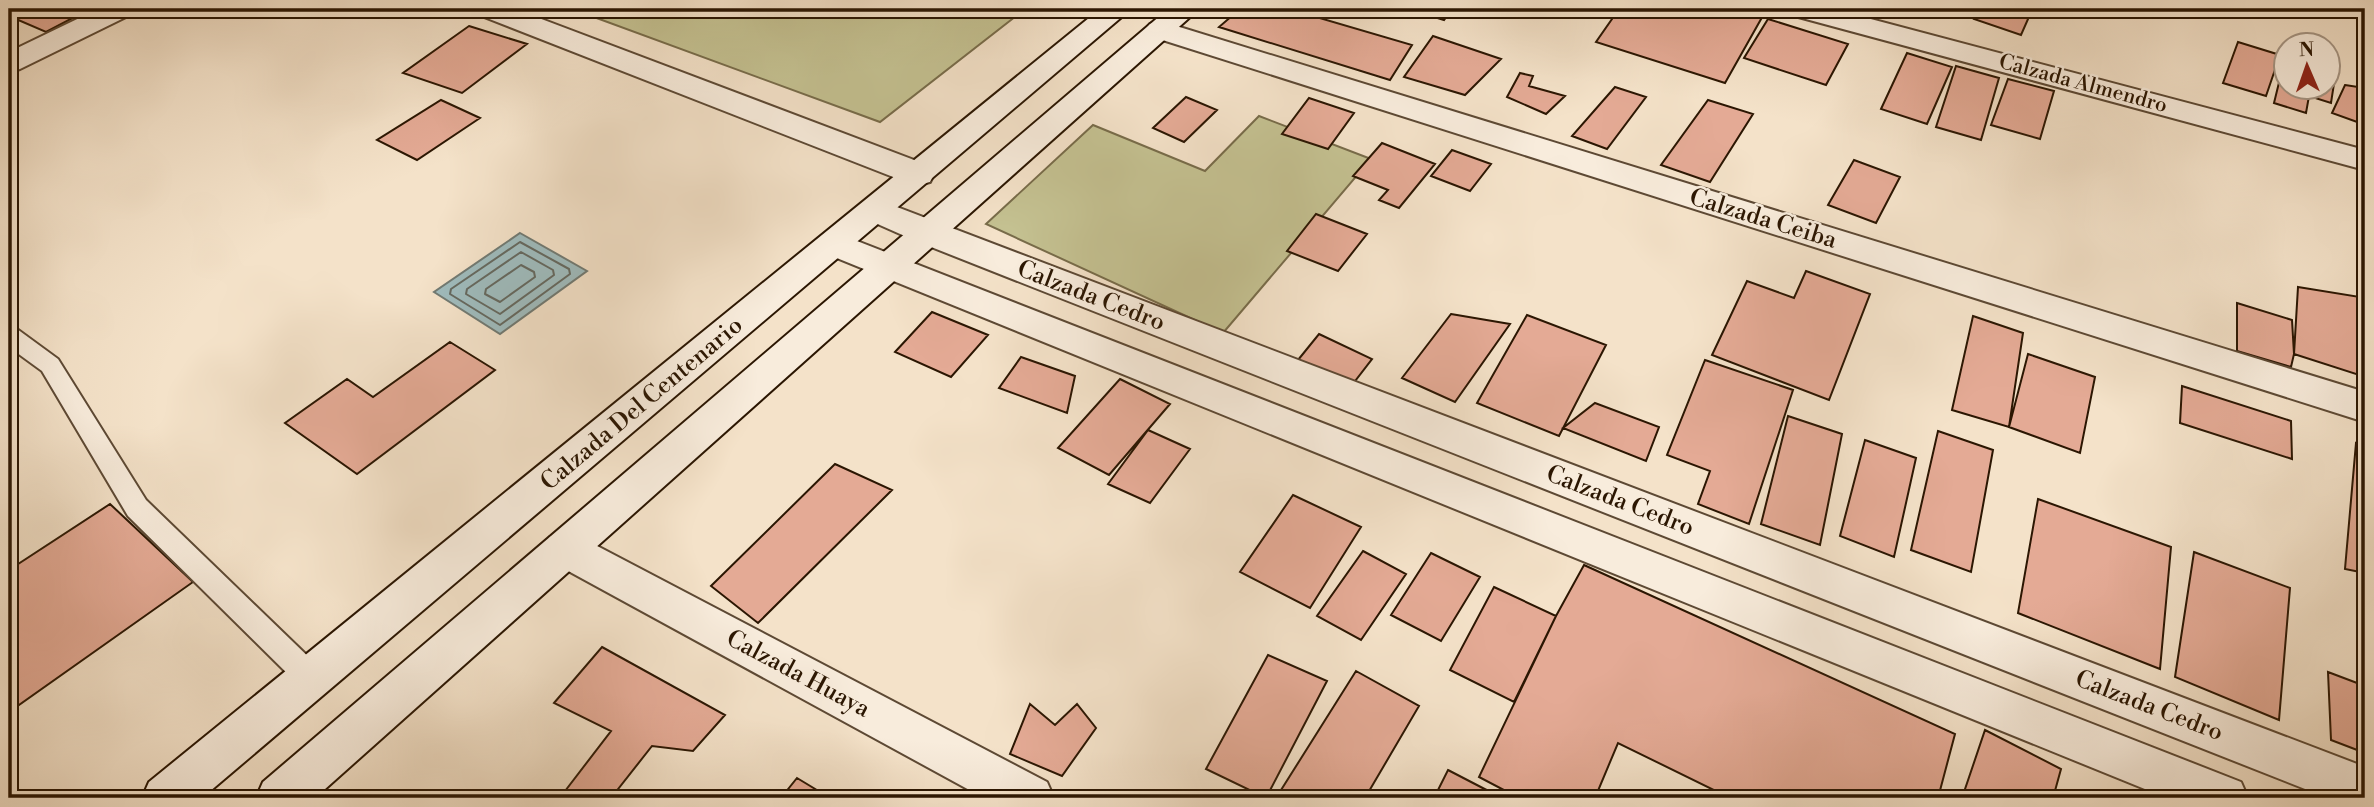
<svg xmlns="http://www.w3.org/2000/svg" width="2374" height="807" viewBox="0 0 2374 807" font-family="'Libre Bodoni',serif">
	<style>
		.green { fill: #c4c191; stroke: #786c4a; stroke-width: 2 }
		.water { fill: #9fbcbe; stroke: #717a73; stroke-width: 2 }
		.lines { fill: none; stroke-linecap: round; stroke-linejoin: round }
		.shore { stroke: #656960; stroke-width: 2 }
		.building { fill: #e4aa95; stroke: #2b1602; stroke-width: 2 }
		.service-casing { stroke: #5d4934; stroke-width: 4 }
		.minor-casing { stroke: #5d4934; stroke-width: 4 }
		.secondary-casing { stroke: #2b1602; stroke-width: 4 }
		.service { fill: #f8ecdc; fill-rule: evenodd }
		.minor { fill: #f8ecdc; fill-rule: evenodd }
		.secondary { fill: #f8ecdc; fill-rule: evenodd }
		.labels { text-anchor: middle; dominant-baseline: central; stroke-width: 5; stroke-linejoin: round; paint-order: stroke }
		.far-street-label { font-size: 21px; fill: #2b1602; stroke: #f8ecdc }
		.street-label { font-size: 24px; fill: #2b1602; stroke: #f8ecdc }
	</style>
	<rect width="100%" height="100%" fill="#f4e2c9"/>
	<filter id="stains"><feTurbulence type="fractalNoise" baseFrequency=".00286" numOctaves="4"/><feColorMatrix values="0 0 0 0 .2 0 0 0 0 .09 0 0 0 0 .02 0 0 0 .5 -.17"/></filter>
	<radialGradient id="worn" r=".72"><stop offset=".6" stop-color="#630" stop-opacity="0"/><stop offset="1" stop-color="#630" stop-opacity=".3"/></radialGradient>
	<path class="green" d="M 572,9 L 1025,9 L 880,122 Z
		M 1259,116 L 1371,159 L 1223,333 L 986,224 L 1093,125 L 1205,171 Z"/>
	<path class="water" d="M 520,233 L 587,271 L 500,334 L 434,292 Z"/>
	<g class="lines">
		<path class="shore" d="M 520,242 L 569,269 L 570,274 L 500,325 L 450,294 L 451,289 Z
			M 521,252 L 553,270 L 554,275 L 500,314 L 466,294 L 467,289 Z
			M 521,265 L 534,272 L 535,277 L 500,302 L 485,294 L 486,289 Z"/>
	</g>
	<path class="building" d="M 12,9 L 90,9 L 46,32 L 9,16 L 9,11 Z
		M 1240,9 L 1289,9 L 1412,45 L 1390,80 L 1219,27 Z
		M 1409,9 L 1452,9 L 1444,20 Z
		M 1619,9 L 1651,9 L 1663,13 L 1666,9 L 1755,9 L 1765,12 L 1725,83 L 1596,42 Z
		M 1980,9 L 2024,9 L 2032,10 L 2021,35 L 1974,19 Z
		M 2334,9 L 2365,9 L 2365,16 Z
		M 1768,19 L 1848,44 L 1826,85 L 1744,58 Z
		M 469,26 L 527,44 L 462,93 L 403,73 Z
		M 1433,36 L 1501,59 L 1465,95 L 1404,77 Z
		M 2238,42 L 2280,55 L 2266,96 L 2223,83 Z
		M 1907,53 L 1952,67 L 1927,124 L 1881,109 Z
		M 2285,58 L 2286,88 L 2328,88 L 2328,75 L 2335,77 L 2331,103 L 2309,96 L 2306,113 L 2274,103 Z
		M 1956,66 L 1999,78 L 1981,140 L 1936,127 Z
		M 1520,73 L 1533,76 L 1529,86 L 1565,96 L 1546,114 L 1507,97 Z
		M 2008,79 L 2054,91 L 2040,139 L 1991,125 Z
		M 2345,85 L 2365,88 L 2365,138 L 2361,137 L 2360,123 L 2332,113 Z
		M 1615,87 L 1646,97 L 1607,149 L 1572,136 Z
		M 1186,97 L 1217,110 L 1184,142 L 1153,128 Z
		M 1309,98 L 1354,113 L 1328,149 L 1282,134 Z
		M 441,100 L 480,118 L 417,160 L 377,140 Z
		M 1708,100 L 1753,114 L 1710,182 L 1661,165 Z
		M 1382,143 L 1435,164 L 1399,208 L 1379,200 L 1388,190 L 1353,176 Z
		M 1452,150 L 1491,164 L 1470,191 L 1431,176 Z
		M 1854,160 L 1900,177 L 1876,223 L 1828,205 Z
		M 1316,214 L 1367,234 L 1338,271 L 1287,251 Z
		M 1806,271 L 1870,294 L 1829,400 L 1712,355 L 1747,281 L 1794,298 Z
		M 2298,287 L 2360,297 L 2359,375 L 2294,354 Z
		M 2237,303 L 2292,320 L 2294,354 L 2291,367 L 2237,351 Z
		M 932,312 L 988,335 L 951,377 L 895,352 Z
		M 1451,314 L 1510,324 L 1455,402 L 1402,378 Z
		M 1527,315 L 1606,345 L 1559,436 L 1477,403 Z
		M 1973,316 L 2023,333 L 2009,427 L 1952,410 Z
		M 1319,334 L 1372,359 L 1352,385 L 1298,360 Z
		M 450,342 L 495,370 L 357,474 L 285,423 L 347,379 L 373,397 Z
		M 2028,354 L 2095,377 L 2080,453 L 2009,427 Z
		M 1021,357 L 1075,376 L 1067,413 L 999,388 Z
		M 1705,360 L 1793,390 L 1749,524 L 1698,504 L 1710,471 L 1667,455 Z
		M 1120,379 L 1170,404 L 1109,475 L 1058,448 Z
		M 2182,386 L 2291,421 L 2292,459 L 2180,423 Z
		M 1595,403 L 1659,427 L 1646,461 L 1563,428 Z
		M 1788,416 L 1842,434 L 1820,545 L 1761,524 Z
		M 1148,430 L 1190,449 L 1150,503 L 1108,484 Z
		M 1938,431 L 1993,450 L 1971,572 L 1911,550 Z
		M 1865,440 L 1916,458 L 1894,557 L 1840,536 Z
		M 2356,443 L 2365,447 L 2365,573 L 2345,569 Z
		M 835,464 L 892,490 L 758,623 L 711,586 Z
		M 1293,495 L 1361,527 L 1310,608 L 1240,572 Z
		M 2038,499 L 2171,547 L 2160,669 L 2018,613 Z
		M 110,504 L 193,582 L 9,712 L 9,570 Z
		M 1363,551 L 1406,574 L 1361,640 L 1317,616 Z
		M 2194,552 L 2290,588 L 2279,720 L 2175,677 Z
		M 1431,553 L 1480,577 L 1441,641 L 1391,615 Z
		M 1584,565 L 1955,734 L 1938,798 L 1730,798 L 1618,743 L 1595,798 L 1519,798 L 1479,777 L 1556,616 Z
		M 1494,587 L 1556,616 L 1514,702 L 1450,670 Z
		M 602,647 L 725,715 L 693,751 L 652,746 L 611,798 L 569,798 L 562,795 L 611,731 L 554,703 Z
		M 1268,655 L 1327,681 L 1266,798 L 1206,769 Z
		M 1356,671 L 1419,706 L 1365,798 L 1276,798 Z
		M 2328,672 L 2365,686 L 2365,753 L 2331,740 Z
		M 1030,704 L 1055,725 L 1077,704 L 1096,728 L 1062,776 L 1010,754 Z
		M 1985,730 L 2061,769 L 2053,798 L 1962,798 Z
		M 1448,770 L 1502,798 L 1434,798 Z
		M 797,778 L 830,798 L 781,798 Z"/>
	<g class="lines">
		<defs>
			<path id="service" d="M 9,326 L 17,329 L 58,359 L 146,500 L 321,669 L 325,678 L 321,687 L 311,691 L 301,687 L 128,516 L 42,371 L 9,347 Z"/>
			<path id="minor" d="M 98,9 L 134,9 L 130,15 L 20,69 L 9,72 L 9,52 Z
				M 475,9 L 515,9 L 930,166 L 934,174 L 930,182 L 918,185 L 906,182 L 479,15 Z
				M 1787,9 L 1833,9 L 2365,150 L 2365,170 L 1791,15 Z
				M 1160,21 L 2365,392 L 2365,422 L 1150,36 L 1145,30 L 1150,24 Z
				M 876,199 L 2365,767 L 2365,798 L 2328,798 L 916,241 L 864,218 L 859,210 L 864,202 Z
				M 834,232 L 2241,782 L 2248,798 L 2167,798 L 822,252 L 817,244 L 822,236 Z
				M 565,531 L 580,537 L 1047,782 L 1054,798 L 984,798 L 550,561 L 544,549 L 550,537 Z"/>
			<path id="secondary" d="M 1100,9 L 1131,9 L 202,798 L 142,798 L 149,782 Z
				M 1168,9 L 1199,9 L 315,798 L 256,798 L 263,782 Z"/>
		</defs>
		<use href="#service" class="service-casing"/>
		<use href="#minor" class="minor-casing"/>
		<use href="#secondary" class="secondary-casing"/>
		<use href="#service" class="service"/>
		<use href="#minor" class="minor"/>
		<use href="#secondary" class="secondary"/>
	</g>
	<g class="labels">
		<g class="far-street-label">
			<text transform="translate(2083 84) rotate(15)">Calzada Almendro</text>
		</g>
		<g class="street-label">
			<text transform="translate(1763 219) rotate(17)">Calzada Ceiba</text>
			<text transform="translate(1091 296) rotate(21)">Calzada Cedro</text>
			<text transform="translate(642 404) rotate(-40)">Calzada Del Centenario</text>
			<text transform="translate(1620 501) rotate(21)">Calzada Cedro</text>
			<text transform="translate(798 674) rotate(28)">Calzada Huaya</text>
			<text transform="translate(2149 706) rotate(21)">Calzada Cedro</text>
		</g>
	</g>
	<rect width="2374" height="807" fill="none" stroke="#f4e2c9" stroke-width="35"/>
	<rect x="10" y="10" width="2353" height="786" fill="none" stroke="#2b1602" stroke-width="3.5"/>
	<rect x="18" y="18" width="2339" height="772" fill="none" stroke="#2b1602" stroke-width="2"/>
	<g transform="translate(2307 66) rotate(358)"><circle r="33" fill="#f8ecdc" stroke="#a69685" stroke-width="2"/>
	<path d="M0-5L12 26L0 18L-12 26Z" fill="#8f2418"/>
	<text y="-10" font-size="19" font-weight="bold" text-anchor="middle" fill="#2b1602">N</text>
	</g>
	<rect width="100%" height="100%" filter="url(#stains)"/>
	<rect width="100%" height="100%" fill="url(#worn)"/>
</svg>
